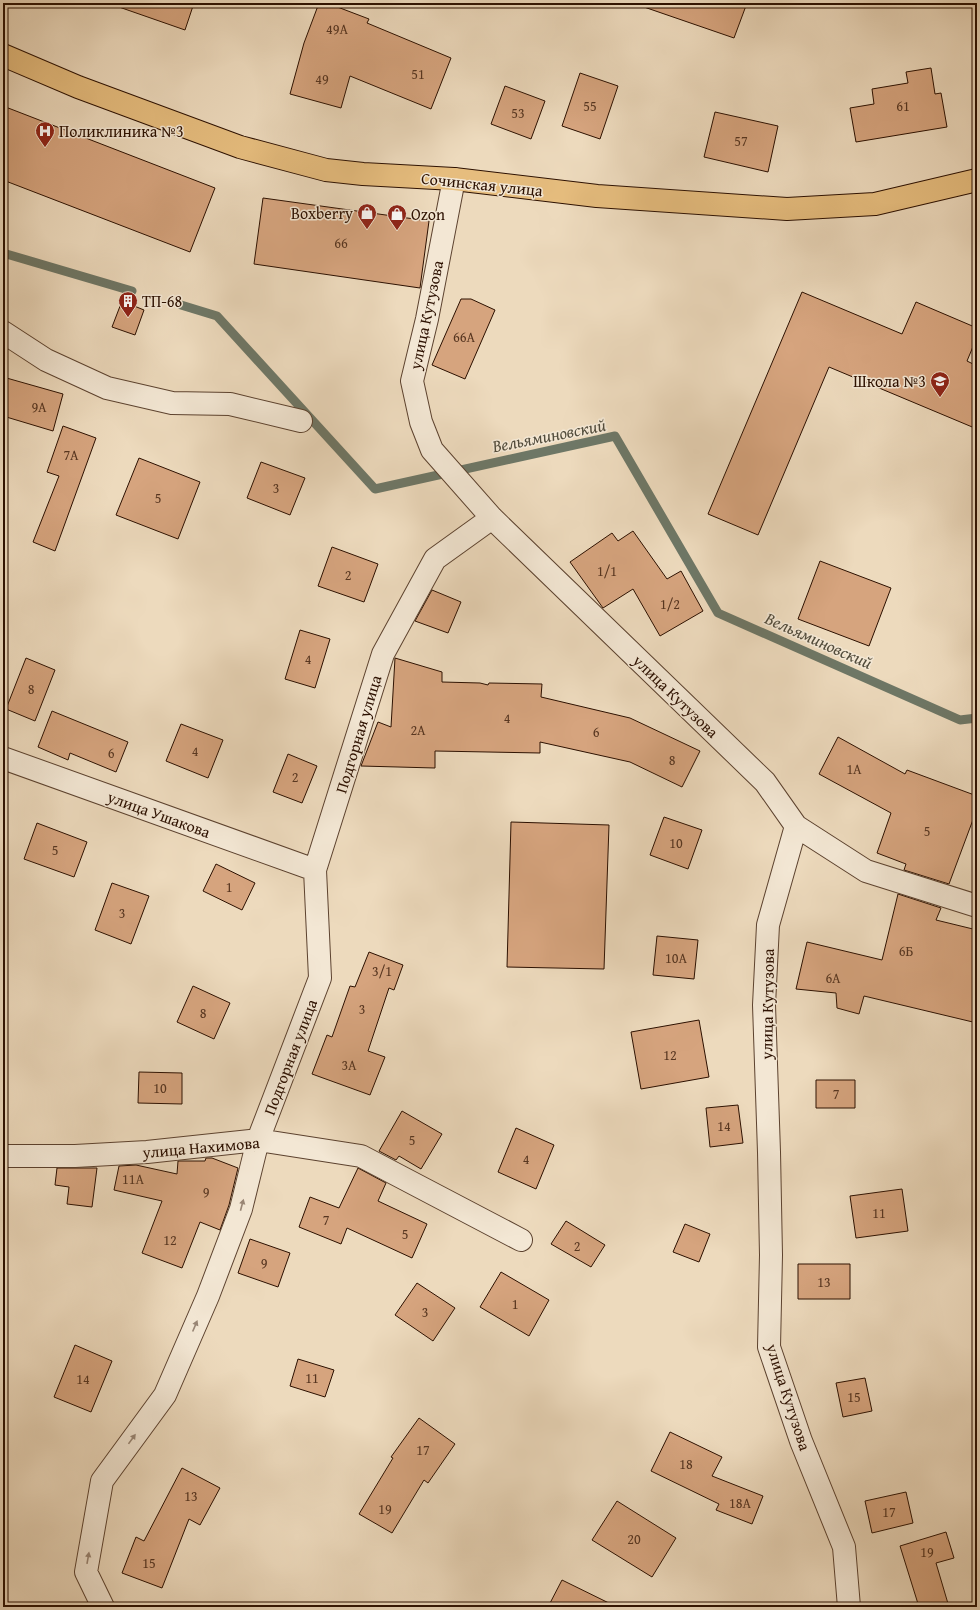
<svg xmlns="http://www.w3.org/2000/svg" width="980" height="1610" viewBox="0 0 980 1610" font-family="'Gentium Book Plus',serif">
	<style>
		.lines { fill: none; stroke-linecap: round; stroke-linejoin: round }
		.stream { stroke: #6e7766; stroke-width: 9 }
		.building { fill: #d6a47e; stroke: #2c1000 }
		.street-casing { stroke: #5c422f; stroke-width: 24 }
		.highway-casing { stroke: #2c1000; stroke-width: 24 }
		.street { stroke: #f3e7d4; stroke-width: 22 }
		.highway { stroke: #e6bd7e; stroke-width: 22 }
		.oneway { fill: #998675 }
		.labels { text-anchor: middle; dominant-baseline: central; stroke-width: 3; stroke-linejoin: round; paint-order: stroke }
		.number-label { font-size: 14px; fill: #563520 }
		.poi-label { font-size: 16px; fill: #2c1000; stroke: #f3e7d4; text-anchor: start }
		.street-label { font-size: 16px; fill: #2c1000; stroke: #f3e7d4 }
		.water-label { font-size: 17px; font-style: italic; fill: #524c3c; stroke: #f3e7d4 }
	</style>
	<rect width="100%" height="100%" fill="#eddabd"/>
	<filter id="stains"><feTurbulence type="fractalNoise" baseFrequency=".005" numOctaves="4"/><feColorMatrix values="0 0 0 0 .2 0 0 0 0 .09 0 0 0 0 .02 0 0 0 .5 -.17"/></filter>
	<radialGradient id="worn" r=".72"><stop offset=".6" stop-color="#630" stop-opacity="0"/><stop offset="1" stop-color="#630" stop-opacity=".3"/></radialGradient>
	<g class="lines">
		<path class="stream" d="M 3,253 L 132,291
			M 181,305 L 217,316 L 375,489 L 615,436 L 718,613 L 960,720 L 977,718"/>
	</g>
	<path class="building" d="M 120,3 L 194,3 L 185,30 L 119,7 Z
		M 319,3 L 327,3 L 369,19 L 367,23 L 451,58 L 431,109 L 350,76 L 341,108 L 290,94 L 304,43 Z
		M 645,3 L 747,3 L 734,38 L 644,7 Z
		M 931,68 L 935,94 L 941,93 L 947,127 L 856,142 L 850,108 L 874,104 L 872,89 L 908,83 L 906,72 Z
		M 580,73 L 618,86 L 600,139 L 562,126 Z
		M 505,86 L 545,101 L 531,139 L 491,124 Z
		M 3,106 L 215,188 L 190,252 L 3,180 Z
		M 715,112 L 778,126 L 768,172 L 704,157 Z
		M 263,198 L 429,221 L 420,288 L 254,264 Z
		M 802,292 L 902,334 L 916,302 L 977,328 L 977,337 L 967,361 L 977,366 L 977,429 L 829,367 L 758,535 L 708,514 Z
		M 461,299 L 471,299 L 495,310 L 465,379 L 432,365 Z
		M 122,301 L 144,310 L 135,335 L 112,327 Z
		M 3,377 L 63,394 L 53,431 L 3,416 Z
		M 63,426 L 96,438 L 55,551 L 33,542 L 59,476 L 47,472 Z
		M 139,458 L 200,482 L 178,539 L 116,515 Z
		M 261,462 L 305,478 L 290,515 L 247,498 Z
		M 633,531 L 667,579 L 681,571 L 703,611 L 660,636 L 633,589 L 603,608 L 570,562 L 612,533 L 618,541 Z
		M 332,547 L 378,564 L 364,602 L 318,586 Z
		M 820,561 L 891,588 L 869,646 L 798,619 Z
		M 432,590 L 461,602 L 448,633 L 415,621 Z
		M 300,630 L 330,639 L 315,688 L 285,679 Z
		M 26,658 L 55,670 L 35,721 L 6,709 Z
		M 395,658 L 442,672 L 442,682 L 480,683 L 488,685 L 489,683 L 542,684 L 541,697 L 630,718 L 700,751 L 682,787 L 630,762 L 540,742 L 540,753 L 435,751 L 435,768 L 361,766 L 378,722 L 391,727 Z
		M 52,711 L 128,742 L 116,772 L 70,753 L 68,760 L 38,747 Z
		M 181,724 L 223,740 L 208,778 L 166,761 Z
		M 838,737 L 905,774 L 907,770 L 977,796 L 977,809 L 949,884 L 904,870 L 906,864 L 877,853 L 891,813 L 819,774 Z
		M 288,754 L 317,766 L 302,803 L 273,792 Z
		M 664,817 L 702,830 L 688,869 L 650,855 Z
		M 511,822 L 609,825 L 604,969 L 507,967 Z
		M 37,823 L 87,842 L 74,877 L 24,859 Z
		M 216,864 L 255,883 L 242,910 L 203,891 Z
		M 112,883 L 149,896 L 131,944 L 95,930 Z
		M 898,894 L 941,908 L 936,920 L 977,930 L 977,1023 L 864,996 L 859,1014 L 837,1008 L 836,993 L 796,989 L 807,942 L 882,960 Z
		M 657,936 L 698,940 L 694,979 L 653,975 Z
		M 369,952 L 403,965 L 394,990 L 389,988 L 368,1051 L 385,1057 L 370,1095 L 312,1074 L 327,1035 L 332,1037 L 350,986 L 355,987 Z
		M 193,986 L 230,1003 L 214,1039 L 177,1022 Z
		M 699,1020 L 709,1077 L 641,1089 L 631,1032 Z
		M 139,1072 L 182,1073 L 182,1104 L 138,1103 Z
		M 816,1080 L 855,1080 L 855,1108 L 816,1108 Z
		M 738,1105 L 743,1143 L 710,1147 L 706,1108 Z
		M 402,1111 L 442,1134 L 421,1169 L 399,1156 L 396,1160 L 379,1151 Z
		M 516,1128 L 554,1145 L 536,1189 L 498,1172 Z
		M 206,1158 L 212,1158 L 238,1168 L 229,1205 L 220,1230 L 200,1222 L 182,1268 L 142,1253 L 162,1201 L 114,1190 L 119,1166 L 136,1165 L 177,1174 L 178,1161 L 205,1161 Z
		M 57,1168 L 97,1168 L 92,1207 L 67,1204 L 69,1187 L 55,1185 Z
		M 358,1168 L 386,1183 L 378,1201 L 427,1224 L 412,1258 L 347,1228 L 341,1244 L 299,1227 L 310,1197 L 339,1208 Z
		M 902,1189 L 908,1231 L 856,1238 L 850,1196 Z
		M 566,1221 L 605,1245 L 591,1267 L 551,1244 Z
		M 685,1224 L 710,1234 L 699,1262 L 673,1252 Z
		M 250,1239 L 290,1253 L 278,1287 L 238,1273 Z
		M 798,1264 L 850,1264 L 850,1299 L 798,1299 Z
		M 501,1272 L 549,1300 L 529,1336 L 480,1307 Z
		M 417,1283 L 455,1308 L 433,1341 L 395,1315 Z
		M 75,1345 L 112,1361 L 91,1412 L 54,1397 Z
		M 298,1359 L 334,1370 L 325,1397 L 290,1386 Z
		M 865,1378 L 872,1411 L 843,1417 L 836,1383 Z
		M 419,1418 L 455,1444 L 428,1483 L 424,1480 L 392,1533 L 359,1514 L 393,1458 L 391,1457 Z
		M 670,1432 L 722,1457 L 712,1476 L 763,1496 L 752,1524 L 716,1510 L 719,1504 L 651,1471 Z
		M 182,1468 L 220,1488 L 200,1525 L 189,1519 L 162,1588 L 122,1573 L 136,1537 L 144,1541 Z
		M 906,1492 L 913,1523 L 872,1533 L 865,1501 Z
		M 617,1501 L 676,1538 L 652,1577 L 592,1540 Z
		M 946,1532 L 954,1558 L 936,1563 L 949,1607 L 919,1607 L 900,1546 Z
		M 562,1580 L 617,1607 L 548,1607 Z"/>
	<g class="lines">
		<defs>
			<path id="street" d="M 454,179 L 427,319 L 412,381 L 421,422 L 432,450 L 492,518 L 765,782 L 796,826 L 866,871 L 977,906
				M 3,332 L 46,360 L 107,388 L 172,403 L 230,404 L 301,421
				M 3,758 L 315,870
				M 796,826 L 768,925 L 764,1005 L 769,1152 L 771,1255 L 769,1347 L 801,1441 L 844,1547 L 849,1607
				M 3,1156 L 75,1156 L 147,1152 L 258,1140 L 361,1156 L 521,1240
				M 103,1607 L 86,1572 L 102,1481 L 165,1395 L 208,1296 L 241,1209 L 258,1140 L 320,978 L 315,870 L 383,654 L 435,559 L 492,518"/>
			<path id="highway" d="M 3,55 L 78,87 L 240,147 L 326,170 L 363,174 L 454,179 L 597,196 L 787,209 L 875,204 L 977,180"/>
		</defs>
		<use href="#street" class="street-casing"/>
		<use href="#highway" class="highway-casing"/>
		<use href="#street" class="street"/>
		<use href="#highway" class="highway"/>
	</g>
	<defs><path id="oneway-solid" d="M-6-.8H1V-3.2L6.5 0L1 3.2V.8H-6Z"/></defs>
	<g class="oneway">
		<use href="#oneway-solid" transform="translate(242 1205) rotate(-75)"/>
		<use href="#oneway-solid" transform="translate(195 1326) rotate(-67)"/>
		<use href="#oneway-solid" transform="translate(132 1439) rotate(-54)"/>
		<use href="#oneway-solid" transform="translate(88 1558) rotate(-80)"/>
	</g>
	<defs>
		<symbol id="hospital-pin" viewBox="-11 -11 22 30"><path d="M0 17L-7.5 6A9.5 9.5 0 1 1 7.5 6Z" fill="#8f2418" stroke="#f3e7d4"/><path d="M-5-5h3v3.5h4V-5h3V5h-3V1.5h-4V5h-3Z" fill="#fff"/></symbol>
		<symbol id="shop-pin" viewBox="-11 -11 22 30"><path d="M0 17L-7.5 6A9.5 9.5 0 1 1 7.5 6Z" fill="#8f2418" stroke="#f3e7d4"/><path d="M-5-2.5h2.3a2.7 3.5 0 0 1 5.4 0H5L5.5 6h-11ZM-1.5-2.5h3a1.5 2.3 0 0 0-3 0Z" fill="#fff"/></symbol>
		<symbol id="building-pin" viewBox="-11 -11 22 30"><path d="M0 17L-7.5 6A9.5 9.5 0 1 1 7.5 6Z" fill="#8f2418" stroke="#f3e7d4"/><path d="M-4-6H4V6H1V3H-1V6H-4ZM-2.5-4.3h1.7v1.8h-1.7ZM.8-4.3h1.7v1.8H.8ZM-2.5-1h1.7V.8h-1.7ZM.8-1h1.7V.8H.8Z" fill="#fff"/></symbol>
		<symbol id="school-pin" viewBox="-11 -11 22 30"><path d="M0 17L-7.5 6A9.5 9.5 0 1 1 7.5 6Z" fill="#8f2418" stroke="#f3e7d4"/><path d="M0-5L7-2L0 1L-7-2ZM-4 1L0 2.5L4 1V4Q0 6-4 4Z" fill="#fff"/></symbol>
	</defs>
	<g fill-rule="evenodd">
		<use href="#hospital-pin" x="34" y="120" width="22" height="30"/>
		<use href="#shop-pin" x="356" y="202" width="22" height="30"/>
		<use href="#shop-pin" x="386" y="203" width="22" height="30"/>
		<use href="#building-pin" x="117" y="290" width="22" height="30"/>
		<use href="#school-pin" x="929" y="370" width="22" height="30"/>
	</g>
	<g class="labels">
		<g class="number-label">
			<text x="337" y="29">49А</text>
			<text x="418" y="74">51</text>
			<text x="322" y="79">49</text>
			<text x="590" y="106">55</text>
			<text x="903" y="106">61</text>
			<text x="518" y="113">53</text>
			<text x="741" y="141">57</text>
			<text x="341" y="243">66</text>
			<text x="464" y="337">66А</text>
			<text x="39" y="407">9А</text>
			<text x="71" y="455">7А</text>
			<text x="276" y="488">3</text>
			<text x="158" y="498">5</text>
			<text x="607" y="571">1/1</text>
			<text x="348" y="575">2</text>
			<text x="670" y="604">1/2</text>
			<text x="308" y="659">4</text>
			<text x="31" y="689">8</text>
			<text x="507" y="718">4</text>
			<text x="418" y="730">2А</text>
			<text x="596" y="732">6</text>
			<text x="195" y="751">4</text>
			<text x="111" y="753">6</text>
			<text x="672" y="760">8</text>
			<text x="854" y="769">1А</text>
			<text x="295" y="777">2</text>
			<text x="927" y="831">5</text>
			<text x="676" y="843">10</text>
			<text x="55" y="850">5</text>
			<text x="229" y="887">1</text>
			<text x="122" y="913">3</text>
			<text x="906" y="951">6Б</text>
			<text x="676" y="958">10А</text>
			<text x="382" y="971">3/1</text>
			<text x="833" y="978">6А</text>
			<text x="362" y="1009">3</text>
			<text x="203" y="1013">8</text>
			<text x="670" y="1055">12</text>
			<text x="349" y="1065">3А</text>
			<text x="160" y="1088">10</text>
			<text x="836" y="1094">7</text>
			<text x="724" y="1126">14</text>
			<text x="412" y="1140">5</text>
			<text x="526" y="1159">4</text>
			<text x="133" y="1179">11А</text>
			<text x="206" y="1192">9</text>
			<text x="879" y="1213">11</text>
			<text x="326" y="1220">7</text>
			<text x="405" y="1234">5</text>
			<text x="170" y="1240">12</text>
			<text x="577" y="1246">2</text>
			<text x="264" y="1263">9</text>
			<text x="824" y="1282">13</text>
			<text x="515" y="1304">1</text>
			<text x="425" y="1312">3</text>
			<text x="312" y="1378">11</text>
			<text x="83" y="1379">14</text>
			<text x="854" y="1397">15</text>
			<text x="423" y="1450">17</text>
			<text x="686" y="1464">18</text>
			<text x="191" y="1496">13</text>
			<text x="740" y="1503">18А</text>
			<text x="385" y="1509">19</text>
			<text x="889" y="1512">17</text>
			<text x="634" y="1539">20</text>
			<text x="927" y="1552">19</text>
			<text x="149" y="1563">15</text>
		</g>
		<g class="poi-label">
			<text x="59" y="131">Поликлиника №3</text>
			<text x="353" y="213" text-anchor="end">Boxberry</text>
			<text x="411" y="214">Ozon</text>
			<text x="142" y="301">ТП-68</text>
			<text x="926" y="381" text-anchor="end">Школа №3</text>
		</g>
		<g class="street-label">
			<text transform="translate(482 184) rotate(6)">Сочинская улица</text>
			<text transform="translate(426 315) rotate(-78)">улица Кутузова</text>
			<text transform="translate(676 696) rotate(44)">улица Кутузова</text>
			<text transform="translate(358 734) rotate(-73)">Подгорная улица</text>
			<text transform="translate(159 814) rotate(20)">улица Ушакова</text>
			<text transform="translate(767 1004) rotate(-89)">улица Кутузова</text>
			<text transform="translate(290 1057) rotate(-69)">Подгорная улица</text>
			<text transform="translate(201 1147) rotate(-5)">улица Нахимова</text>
			<text transform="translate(789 1397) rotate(72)">улица Кутузова</text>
		</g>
		<g class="water-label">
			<text transform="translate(549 435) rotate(-11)">Вельяминовский</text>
			<text transform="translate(819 640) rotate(24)">Вельяминовский</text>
		</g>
	</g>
	<rect width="980" height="1610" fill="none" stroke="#eddabd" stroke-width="16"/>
	<rect x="4" y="4" width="972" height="1602" fill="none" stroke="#2c1000" stroke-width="2"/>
	<rect x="8" y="8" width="964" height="1594" fill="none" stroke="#2c1000"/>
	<rect width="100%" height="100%" filter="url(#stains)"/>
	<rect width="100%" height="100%" fill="url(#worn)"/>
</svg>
